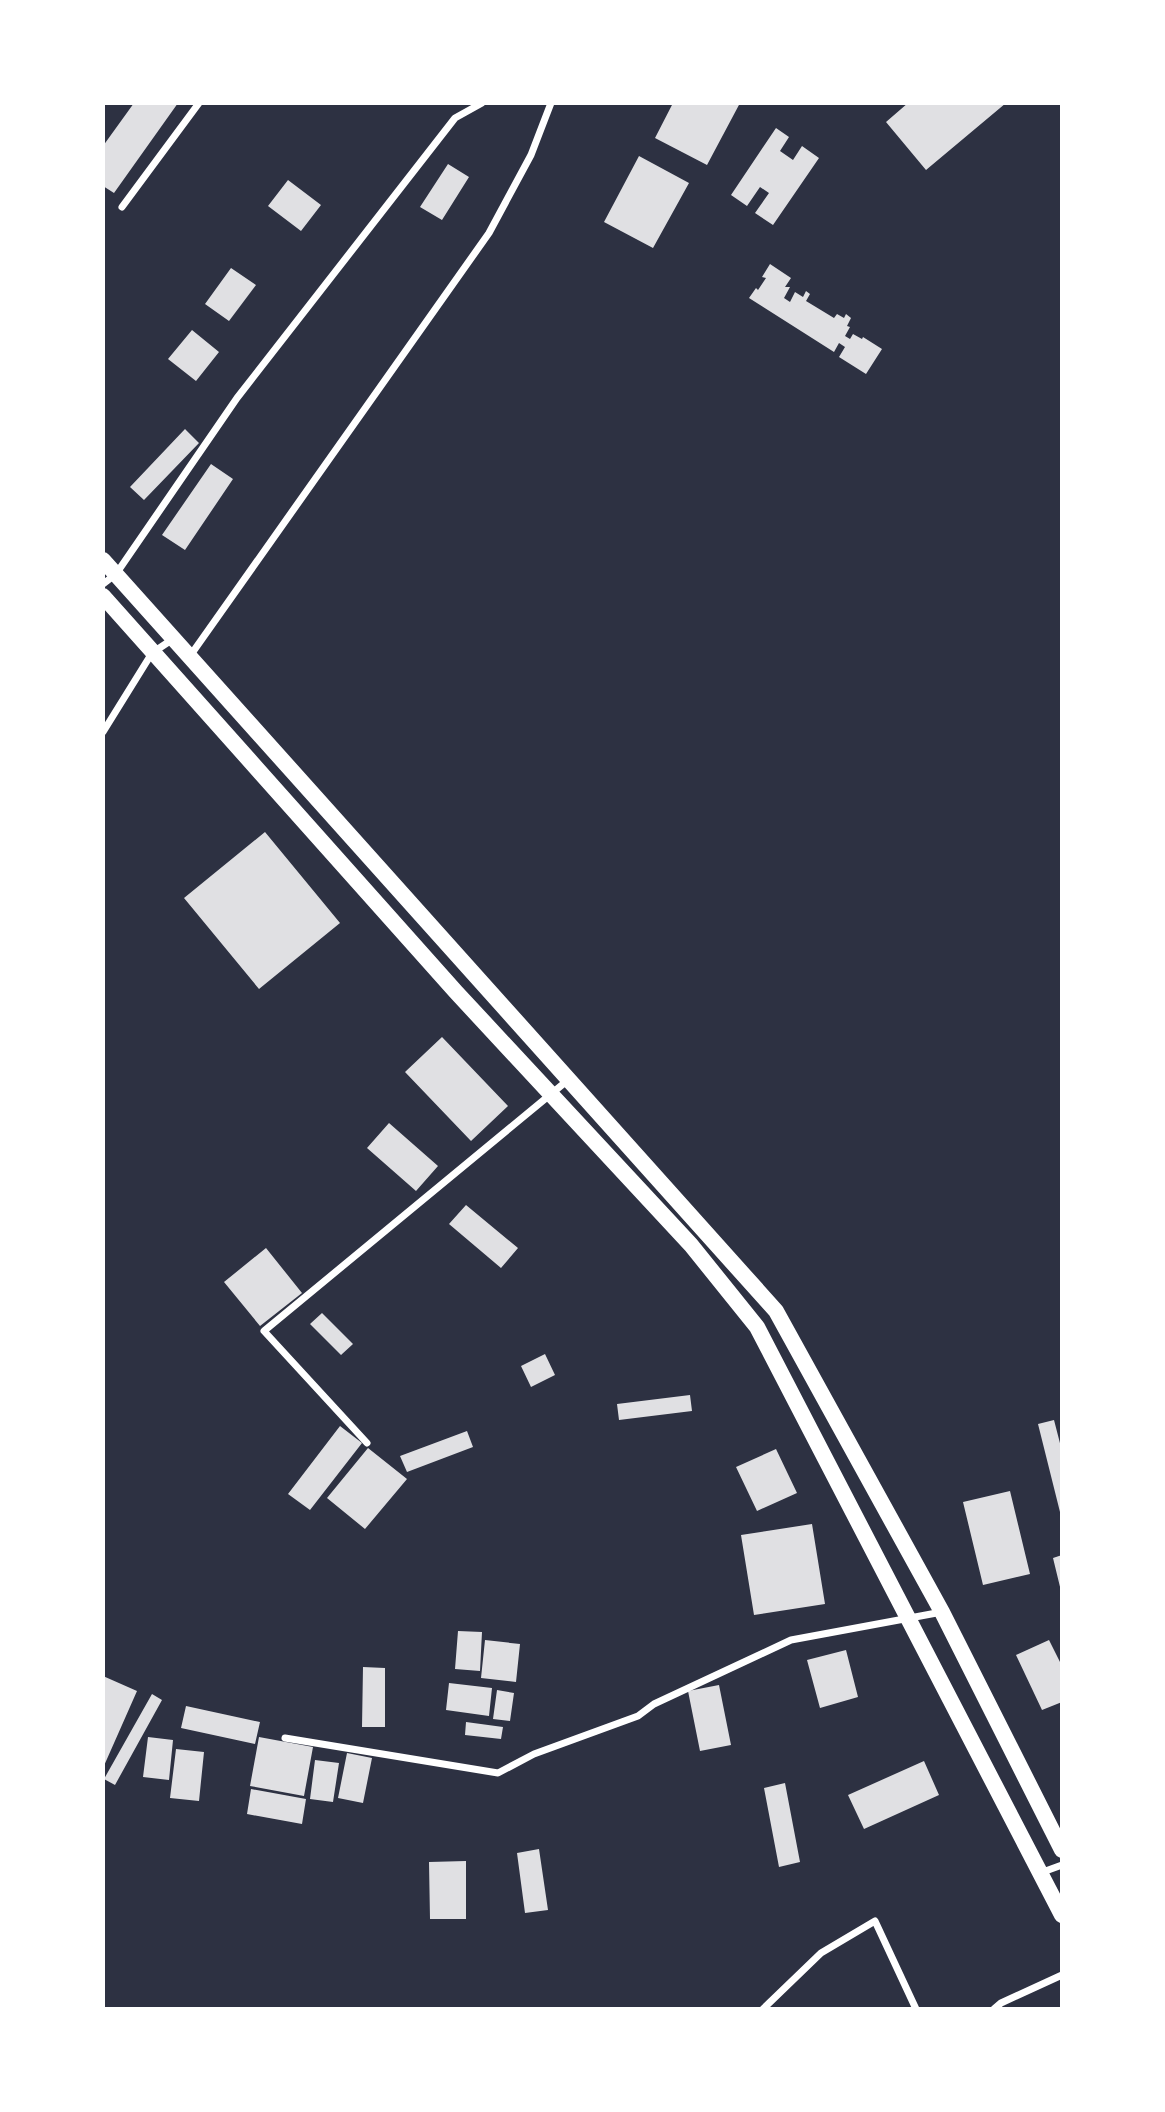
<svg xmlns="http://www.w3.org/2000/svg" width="1165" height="2112" viewBox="0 0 1165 2112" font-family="Figtree,sans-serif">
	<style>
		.building { fill: #e0e0e3 }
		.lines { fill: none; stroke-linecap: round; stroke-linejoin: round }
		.minor { stroke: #fff; stroke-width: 7 }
		.primary { stroke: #fff; stroke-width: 16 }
	</style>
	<rect width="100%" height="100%" fill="#2d3142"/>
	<path class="building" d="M 134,103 L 178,103 L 114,193 L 103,186 L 103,146 Z
		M 673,103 L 740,103 L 707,165 L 655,138 Z
		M 908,103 L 1006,103 L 926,170 L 886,122 Z
		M 776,128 L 789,137 L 780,151 L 793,160 L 802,146 L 819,158 L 773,225 L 755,213 L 769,193 L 760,187 L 747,206 L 731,195 Z
		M 639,156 L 689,183 L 653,248 L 604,222 Z
		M 448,164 L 469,177 L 442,220 L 420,207 Z
		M 288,180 L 321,205 L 301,231 L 268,206 Z
		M 770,264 L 791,278 L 785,287 L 790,287 L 784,298 L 790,302 L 795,292 L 803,297 L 806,291 L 810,294 L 806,301 L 834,318 L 837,314 L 844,318 L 846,314 L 851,318 L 847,326 L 850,327 L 845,336 L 850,339 L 853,334 L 862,339 L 863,337 L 882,349 L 866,374 L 839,357 L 845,347 L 839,343 L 834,352 L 749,298 L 756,288 L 758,290 L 766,278 L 762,277 Z
		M 231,268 L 256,285 L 229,321 L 205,304 Z
		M 192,330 L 219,352 L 196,381 L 168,359 Z
		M 185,429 L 199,443 L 144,500 L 130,487 Z
		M 211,464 L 233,479 L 185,550 L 162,535 Z
		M 265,832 L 340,923 L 259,989 L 184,898 Z
		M 442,1037 L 508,1106 L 471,1141 L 405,1072 Z
		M 389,1123 L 438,1166 L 416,1191 L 367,1148 Z
		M 466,1205 L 518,1248 L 501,1268 L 449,1224 Z
		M 266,1248 L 302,1293 L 260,1326 L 224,1282 Z
		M 322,1313 L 353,1344 L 341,1355 L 310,1324 Z
		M 545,1354 L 555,1375 L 531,1387 L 521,1366 Z
		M 690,1395 L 692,1411 L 619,1420 L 617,1404 Z
		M 1054,1420 L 1062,1451 L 1061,1516 L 1038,1424 Z
		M 340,1426 L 362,1443 L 310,1510 L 288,1494 Z
		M 467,1431 L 473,1447 L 407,1472 L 400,1456 Z
		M 368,1448 L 407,1479 L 365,1529 L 327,1498 Z
		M 776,1449 L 797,1493 L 757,1511 L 736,1467 Z
		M 1010,1491 L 1030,1574 L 983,1585 L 963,1502 Z
		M 812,1524 L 825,1604 L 754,1615 L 741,1535 Z
		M 1062,1555 L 1062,1591 L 1061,1591 L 1053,1558 Z
		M 458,1631 L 482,1632 L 480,1671 L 455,1669 Z
		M 485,1640 L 520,1644 L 516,1682 L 481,1678 Z
		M 1049,1640 L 1062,1666 L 1062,1702 L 1042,1710 L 1016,1655 Z
		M 846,1650 L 858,1697 L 820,1708 L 807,1660 Z
		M 363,1667 L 385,1668 L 385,1727 L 362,1727 Z
		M 103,1676 L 137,1691 L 103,1768 Z
		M 449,1683 L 492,1688 L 489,1716 L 446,1710 Z
		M 719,1685 L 731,1745 L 700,1751 L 688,1691 Z
		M 497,1690 L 514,1693 L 510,1721 L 493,1719 Z
		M 152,1694 L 162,1700 L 115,1785 L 104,1779 Z
		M 186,1706 L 260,1722 L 255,1744 L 181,1728 Z
		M 466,1722 L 503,1727 L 501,1739 L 465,1735 Z
		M 148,1737 L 173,1740 L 169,1780 L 143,1777 Z
		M 259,1737 L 313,1747 L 304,1796 L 250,1786 Z
		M 176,1749 L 204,1752 L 199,1801 L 170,1798 Z
		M 347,1753 L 372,1758 L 363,1803 L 338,1798 Z
		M 315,1760 L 339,1763 L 333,1802 L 310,1799 Z
		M 924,1761 L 939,1795 L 864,1829 L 848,1795 Z
		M 785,1783 L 800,1862 L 779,1867 L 764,1788 Z
		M 251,1789 L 306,1799 L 302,1824 L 247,1814 Z
		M 539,1849 L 548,1910 L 525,1913 L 517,1853 Z
		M 466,1861 L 466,1919 L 430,1919 L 429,1862 Z"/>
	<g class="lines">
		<path class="minor" d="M 122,207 L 199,103
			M 103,584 L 116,574 L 237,398 L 455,118 L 482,103
			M 190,656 L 489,233 L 531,155 L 551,103
			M 103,732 L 152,653 L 173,639
			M 367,1443 L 264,1331 L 568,1080
			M 285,1738 L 498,1773 L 534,1754 L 638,1716 L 654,1704 L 791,1640 L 942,1612
			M 1040,1873 L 1062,1865
			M 763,2009 L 821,1953 L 875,1921 L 916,2009
			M 994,2009 L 1001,2003 L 1062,1975"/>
		<path class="primary" d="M 103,560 L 776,1311 L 942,1612 L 1062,1850
			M 103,596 L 456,992 L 691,1245 L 757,1327 L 1062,1915"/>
	</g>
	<rect width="1165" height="2112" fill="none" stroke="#ffffff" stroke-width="210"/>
</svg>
